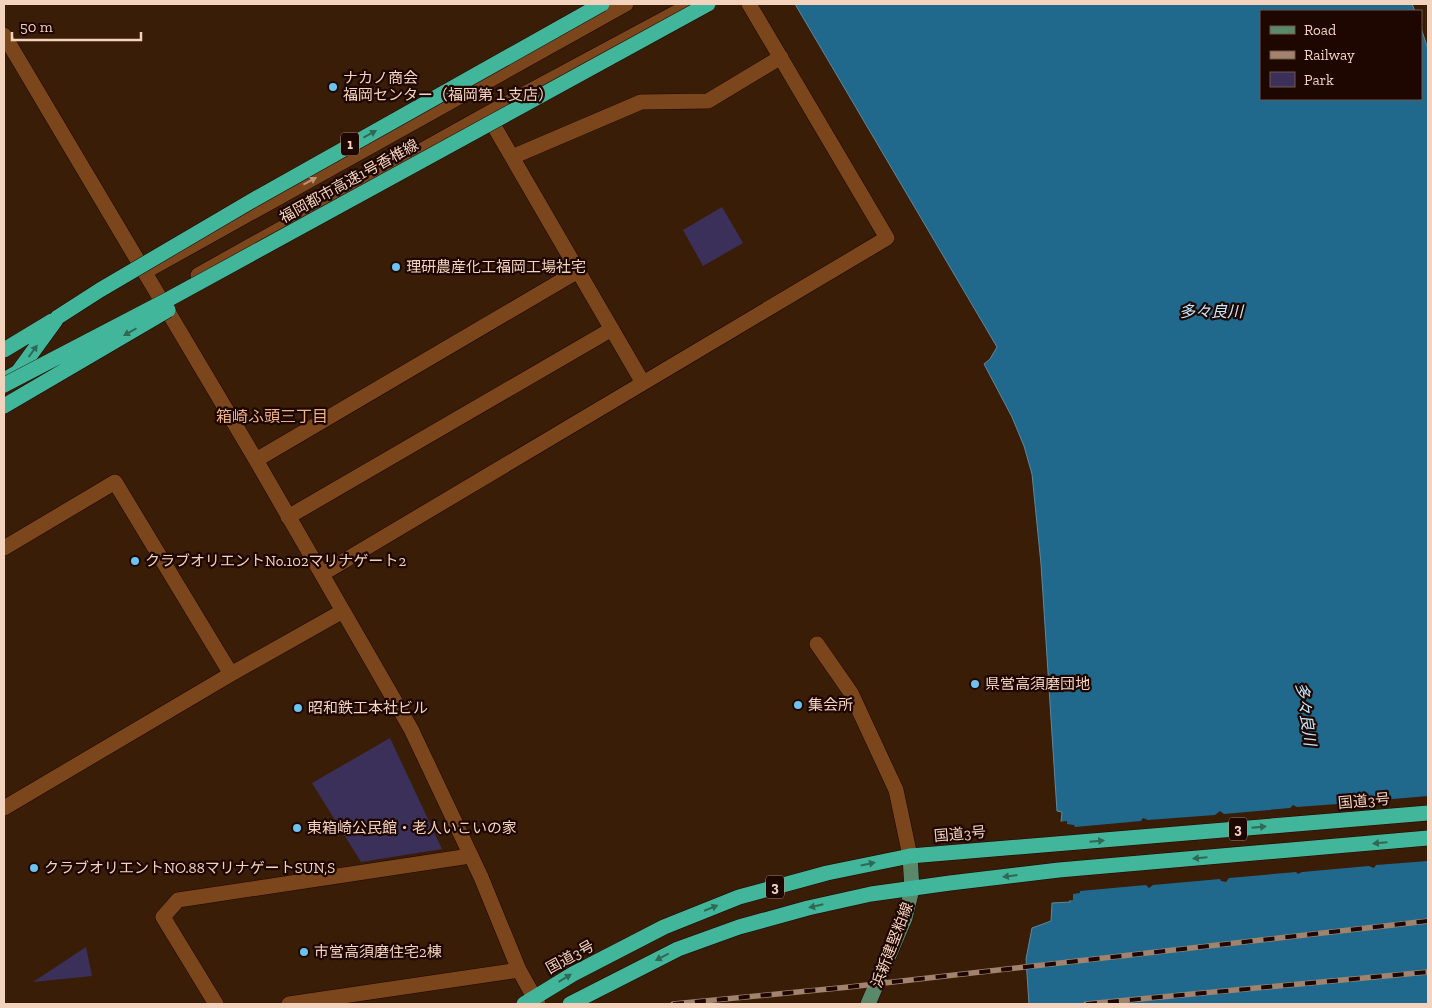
<svg xmlns="http://www.w3.org/2000/svg" width="1432" height="1008" viewBox="0 0 1432 1008" font-family="'Zilla Slab','Noto Sans JP',serif">
	<style>
		.green { fill: #3b305a }
		.water { fill: #20688c; stroke: #60889b }
		.pier { fill: #391d07 }
		.lines { fill: none; stroke-linecap: round; stroke-linejoin: round }
		.minor-casing { stroke: #1f0500; stroke-width: 16 }
		.major-casing { stroke: #1f0500; stroke-width: 16 }
		.highway-casing { stroke: #1f0500; stroke-width: 16 }
		.minor { stroke: #7c461c; stroke-width: 15 }
		.major { stroke: #598968; stroke-width: 15 }
		.highway { stroke: #41b69a; stroke-width: 15 }
		.rail-casing { stroke: #a2836e; stroke-width: 5.5 }
		.rail { stroke: #1d0700; stroke-width: 4; stroke-dasharray: 11; stroke-linecap: butt }
		.highway-bridge-casing { stroke: #1f0500; stroke-width: 16; stroke-linecap: butt }
		.highway-bridge { stroke: #41b69a; stroke-width: 15 }
		.oneway { fill: #316755 }
		.oneway2 { fill: #be9475 }
		.poi-dot { fill: #6cc3f2; stroke: #1d0700; stroke-width: 2 }
		.labels { text-anchor: middle; dominant-baseline: central; stroke-width: 4.5; stroke-linejoin: round; paint-order: stroke }
		.shield { fill: #1d0700; stroke: #b49685; stroke-width: 1 }
		.shield-label { font-size: 14px; font-weight: bold; fill: #f4d3be }
		.poi-label { font-size: 15px; fill: #f4d3be; stroke: #1d0700; text-anchor: start }
		.street-label { font-size: 15px; fill: #f4d3be; stroke: #1d0700 }
		.water-label { font-size: 16px; font-style: italic; fill: #c5e8fe; stroke: #1d0700 }
		.neighbourhood-label { font-size: 16px; fill: #f0b187; stroke: #1d0700 }
	</style>
	<rect width="100%" height="100%" fill="#391d07"/>
	<path class="green" d="M 722,207 L 743,243 L 703,266 L 683,230 Z
		M 390,738 L 442,849 L 361,862 L 312,783 Z
		M 86,947 L 92,976 L 33,982 Z"/>
	<path class="water" d="M 795,4 L 1412,4 L 1415,11 L 1261,11 L 1261,99 L 1421,99 L 1421,28 L 1428,49 L 1428,1004 L 1029,1004 L 1026,959 L 1032,928 L 1051,921 L 1052,903 L 1070,902 L 1061,822 L 1062,812 L 1057,811 L 1041,564 L 1032,474 L 1024,446 L 1012,417 L 984,364 L 990,359 L 997,347 Z"/>
	<path class="pier" d="M 1428,796 L 1428,861 L 1376,865 L 1374,868 L 1369,866 L 1302,872 L 1298,874 L 1296,872 L 1229,878 L 1226,882 L 1221,881 L 1220,879 L 1153,885 L 1149,888 L 1146,885 L 1080,891 L 1080,893 L 1073,894 L 1073,900 L 1054,902 L 1054,900 L 1067,899 L 1058,822 L 1067,821 L 1067,824 L 1074,825 L 1075,827 L 1141,821 L 1143,818 L 1148,820 L 1215,815 L 1220,811 L 1224,814 L 1290,808 L 1293,805 L 1297,807 L 1364,802 L 1366,799 L 1370,801 Z"/>
	<g class="lines">
		<defs>
			<path id="minor" d="M 4,35 L 256,460 L 411,729 L 481,877 L 519,970 L 538,1004
				M 487,114 L 643,383
				M 512,157 L 641,102 L 708,101 L 781,57
				M 150,269 L 626,4
				M 198,275 L 487,114 L 692,4
				M 256,460 L 578,271
				M 288,517 L 612,329
				M 4,548 L 115,482 L 231,674
				M 322,574 L 887,238 L 749,4
				M 817,644 L 851,693 L 896,790 L 910,856
				M 4,808 L 231,674 L 343,611
				M 216,1004 L 163,917 L 178,900 L 470,856
				M 289,1004 L 519,970"/>
			<path id="major" d="M 868,1004 L 905,918 L 912,889 L 910,856"/>
			<path id="highway" d="M 4,350 L 52,321
				M 4,380 L 18,372 L 58,317
				M 524,1004 L 573,974 L 664,927 L 739,897 L 827,873 L 910,856 L 1428,813
				M 570,1004 L 678,949 L 739,927 L 808,908 L 871,894 L 950,883 L 1059,870 L 1428,838"/>
		</defs>
		<use href="#minor" class="minor-casing"/>
		<use href="#major" class="major-casing"/>
		<use href="#highway" class="highway-casing"/>
		<use href="#minor" class="minor"/>
		<use href="#major" class="major"/>
		<use href="#highway" class="highway"/>
		<defs>
			<path id="rail" d="M 673,1004 L 849,987 L 1428,921
				M 1086,1004 L 1428,972"/>
		</defs>
		<use href="#rail" class="rail-casing"/>
		<use href="#rail" class="rail"/>
		<defs>
			<path id="highway-bridge" d="M 58,317 L 100,290 L 255,199 L 602,4
				M 4,385 L 169,299 L 708,4
				M 4,406 L 168,310"/>
		</defs>
		<use href="#highway-bridge" class="highway-bridge-casing"/>
		<use href="#highway-bridge" class="highway-bridge"/>
	</g>
	<defs><path id="oneway-solid" d="M-6-.8H1V-3.2L6.5 0L1 3.2V.8H-6Z" transform="scale(1.25)"/></defs>
	<g class="oneway">
		<use href="#oneway-solid" transform="translate(370 134) rotate(-29)"/>
		<use href="#oneway-solid" transform="translate(130 332) rotate(150)"/>
		<use href="#oneway-solid" transform="translate(33 351) rotate(-54)"/>
		<use href="#oneway-solid" transform="translate(1259 827) rotate(-5)"/>
		<use href="#oneway-solid" transform="translate(1097 841) rotate(-5)"/>
		<use href="#oneway-solid" transform="translate(1380 843) rotate(175)"/>
		<use href="#oneway-solid" transform="translate(1200 858) rotate(175)"/>
		<use href="#oneway-solid" transform="translate(868 864) rotate(-12)"/>
		<use href="#oneway-solid" transform="translate(1010 876) rotate(173)"/>
		<use href="#oneway-solid" transform="translate(816 906) rotate(167)"/>
		<use href="#oneway-solid" transform="translate(711 908) rotate(-22)"/>
		<use href="#oneway-solid" transform="translate(662 957) rotate(153)"/>
		<use href="#oneway-solid" transform="translate(565 978) rotate(-31)"/>
	</g>
	<use class="oneway2" href="#oneway-solid" transform="translate(310 181) rotate(-29)"/>
	<g class="poi-dot">
		<circle cx="333" cy="87" r="5"/>
		<circle cx="396" cy="267" r="5"/>
		<circle cx="135" cy="561" r="5"/>
		<circle cx="975" cy="684" r="5"/>
		<circle cx="798" cy="705" r="5"/>
		<circle cx="298" cy="708" r="5"/>
		<circle cx="297" cy="828" r="5"/>
		<circle cx="34" cy="868" r="5"/>
		<circle cx="304" cy="952" r="5"/>
	</g>
	<g class="labels">
		<g class="shield">
			<rect x="341" y="132.5" width="18" height="23" rx="4"/>
			<rect x="1229" y="817.5" width="18" height="23" rx="4"/>
			<rect x="766" y="875.5" width="18" height="23" rx="4"/>
		</g>
		<g class="shield-label">
			<text x="350" y="144">1</text>
			<text x="1238" y="829">3</text>
			<text x="775" y="887">3</text>
		</g>
		<g class="poi-label">
			<text x="343" y="78">ナカノ商会<tspan x="343" dy="17">福岡センター（福岡第１支店）</tspan></text>
			<text x="406" y="267">理研農産化工福岡工場社宅</text>
			<text x="145" y="561">クラブオリエントNo.102マリナゲート2</text>
			<text x="985" y="684">県営高須磨団地</text>
			<text x="808" y="705">集会所</text>
			<text x="308" y="708">昭和鉄工本社ビル</text>
			<text x="307" y="828">東箱崎公民館・老人いこいの家</text>
			<text x="44" y="868">クラブオリエントNO.88マリナゲートSUN,S</text>
			<text x="314" y="952">市営高須磨住宅2棟</text>
		</g>
		<g class="street-label">
			<text transform="translate(349 181) rotate(-29)">福岡都市高速1号香椎線</text>
			<text transform="translate(1364 801) rotate(-5)">国道3号</text>
			<text transform="translate(960 834) rotate(-5)">国道3号</text>
			<text transform="translate(892 945) rotate(-69)">浜新建堅粕線</text>
			<text transform="translate(570 957) rotate(-29)">国道3号</text>
		</g>
		<g class="water-label">
			<text x="1211" y="311">多々良川</text>
			<text transform="translate(1306 714) rotate(82)">多々良川</text>
		</g>
		<g class="neighbourhood-label">
			<text x="272" y="416">箱崎ふ頭三丁目</text>
		</g>
	</g>
	<rect width="1432" height="1008" fill="none" stroke="#f4d3be" stroke-width="10"/>
	<rect x="1260" y="10" width="162" height="90" fill="#1d0700" stroke="#73594c"/>
	<rect x="1270" y="26" width="25" height="8" fill="#598968" stroke="#73594c"/>
	<text x="1304" y="35" font-size="15" fill="#f4d3be">Road</text>
	<rect x="1270" y="51" width="25" height="8" fill="#a2836e" stroke="#73594c"/>
	<text x="1304" y="60" font-size="15" fill="#f4d3be">Railway</text>
	<rect x="1270" y="72" width="25" height="15" fill="#3b305a" stroke="#73594c"/>
	<text x="1304" y="85" font-size="15" fill="#f4d3be">Park</text>
	<path d="M12 32v8h129v-8" fill="none" stroke="#f4d3be" stroke-width="2.5"/>
	<text x="20" y="32" font-size="15" fill="#f4d3be" stroke="#1d0700" stroke-width="4" paint-order="stroke">50 m</text>
</svg>
